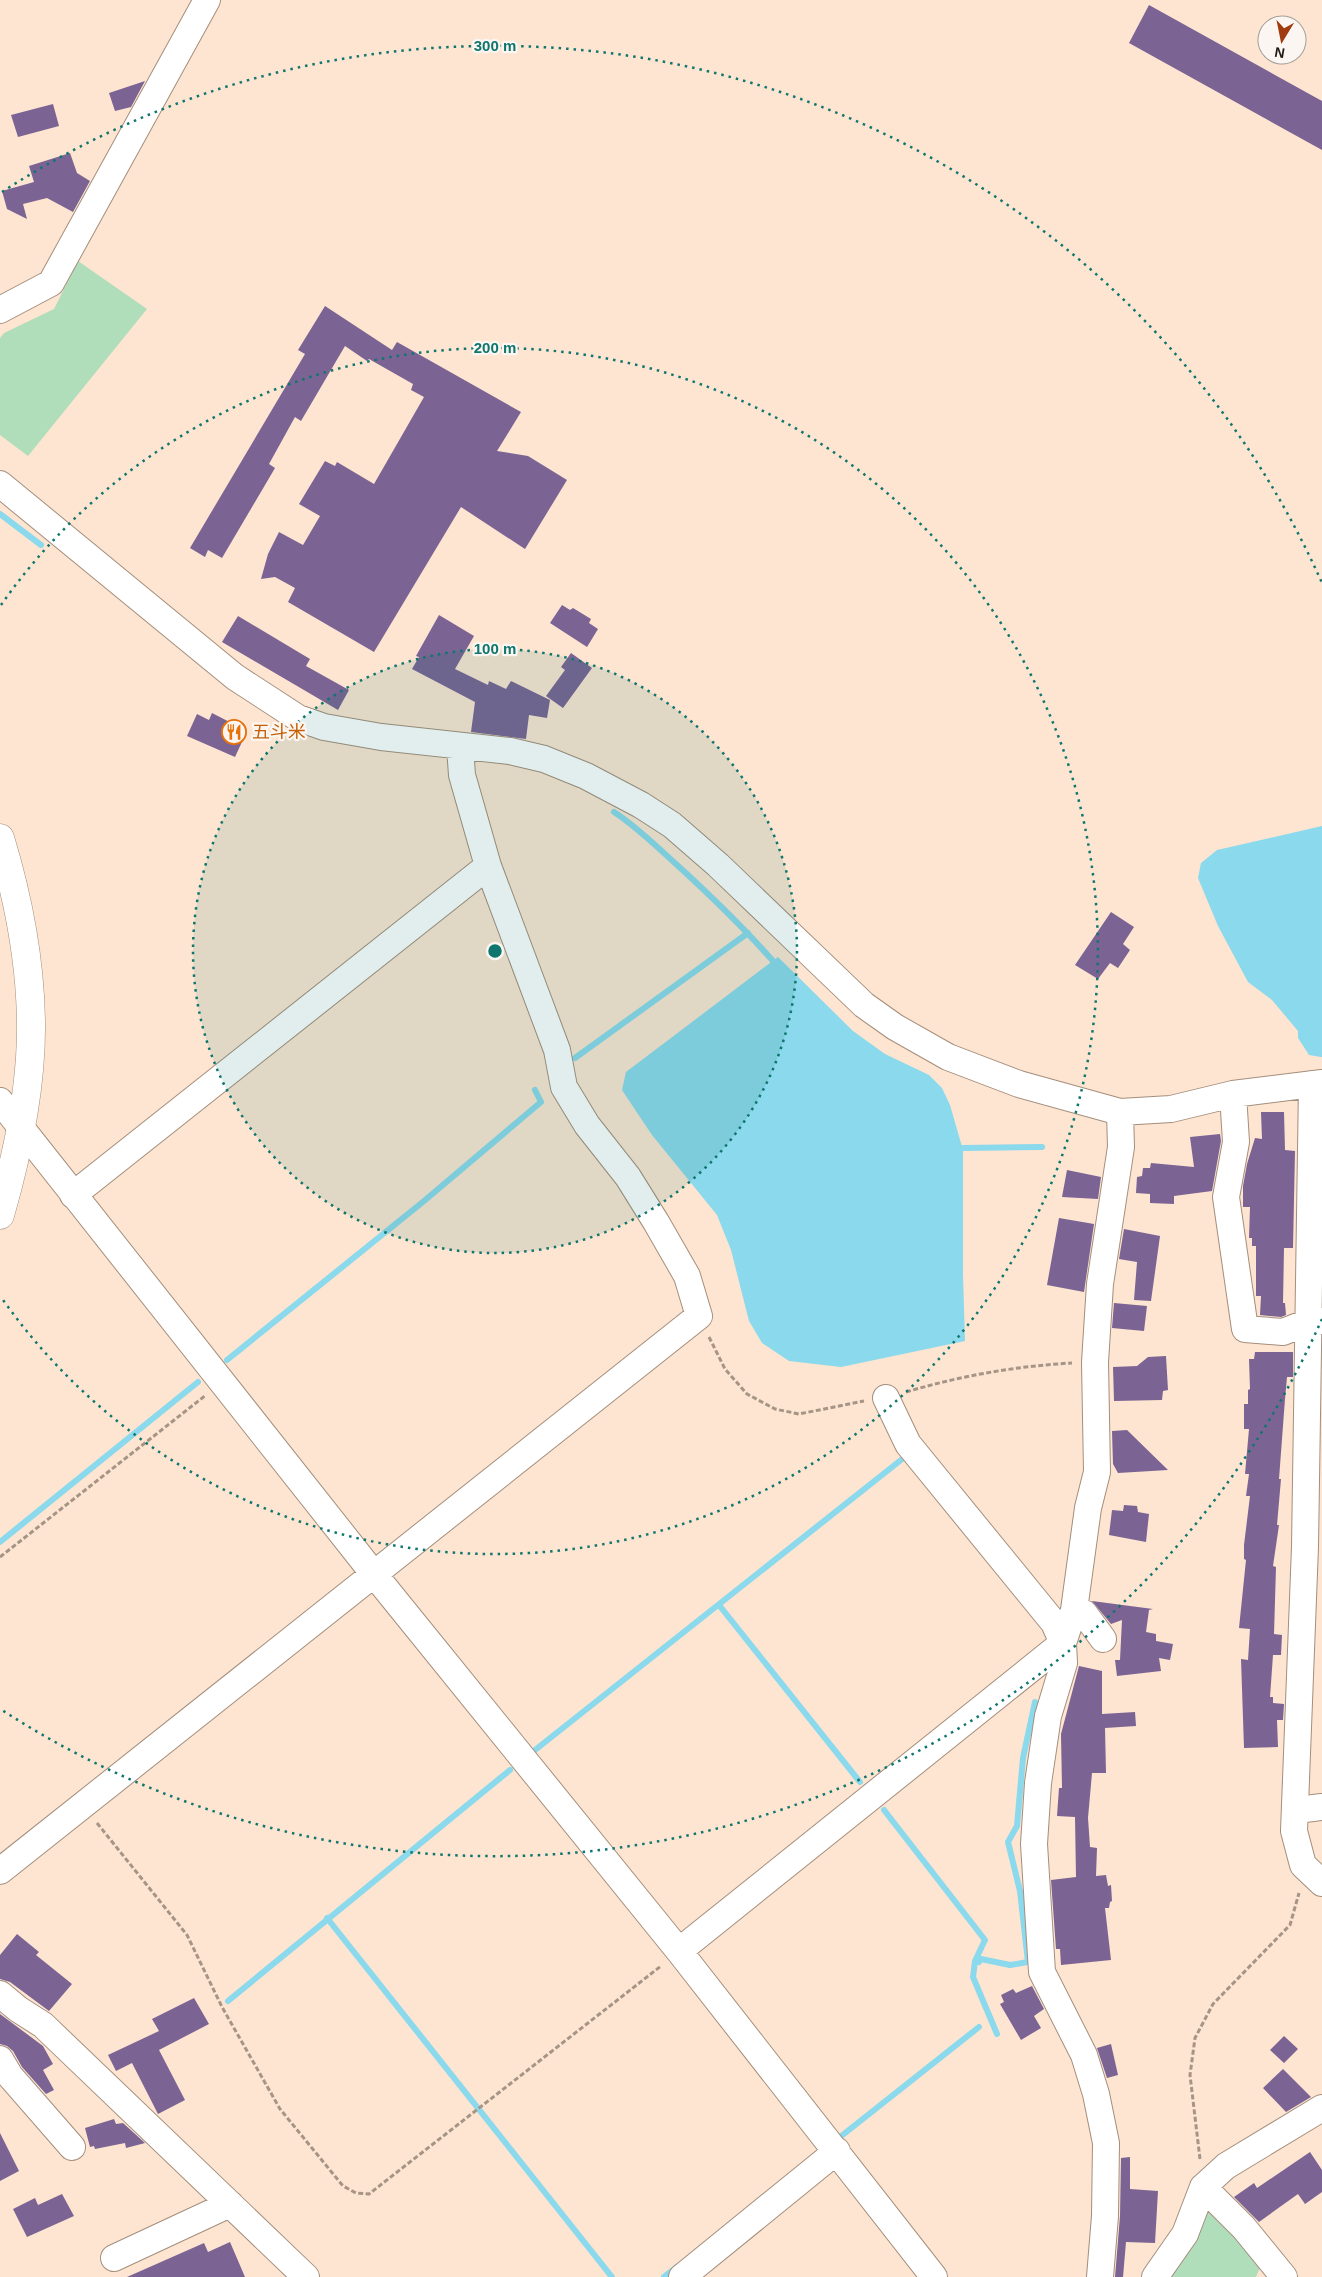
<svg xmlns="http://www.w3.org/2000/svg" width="1322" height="2277" viewBox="0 0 1322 2277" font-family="Helvetica,'Noto Sans JP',sans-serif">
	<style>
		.green { fill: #b0debb }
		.water { fill: #8bd9ec }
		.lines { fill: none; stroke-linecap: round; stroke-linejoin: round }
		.stream { stroke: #8bd9ec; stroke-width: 6 }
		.building { fill: #7b6394 }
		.minor-casing { stroke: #a48e7c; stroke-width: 28 }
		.major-casing { stroke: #a48e7c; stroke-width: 29 }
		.path { stroke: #a69586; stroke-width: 3; stroke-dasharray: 5 2.5; stroke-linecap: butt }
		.minor { stroke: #fff; stroke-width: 26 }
		.major { stroke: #fff; stroke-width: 28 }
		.ring { fill: none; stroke: #0f766e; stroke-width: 2.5; stroke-dasharray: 2.5 5 }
		.labels { text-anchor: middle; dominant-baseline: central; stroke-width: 4.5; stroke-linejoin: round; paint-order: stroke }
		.food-label { font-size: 18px; fill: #c56008; stroke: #fbf6f2; text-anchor: start }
		.centre { fill: #0f766e; stroke: #fbf6f2; stroke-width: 2.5 }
		.ring-label { font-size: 15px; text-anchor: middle; font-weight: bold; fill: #0f766e; stroke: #fbf6f2; stroke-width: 4.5; stroke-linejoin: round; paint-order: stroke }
	</style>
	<rect width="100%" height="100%" fill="#fde5d1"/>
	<path class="green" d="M 78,261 L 147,309 L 28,456 L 0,435 L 0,338 L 4,333 L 54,309 Z
		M 1204,2194 L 1262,2263 L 1256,2277 L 1160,2277 Z"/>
	<path class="water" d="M 1322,826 L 1322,1057 L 1321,1057 L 1309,1055 L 1298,1038 L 1298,1031 L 1272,1000 L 1248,982 L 1218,926 L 1198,878 L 1201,863 L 1217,850 Z
		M 778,957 L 853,1031 L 885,1054 L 929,1075 L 942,1088 L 950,1105 L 963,1150 L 963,1275 L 965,1341 L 841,1367 L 789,1361 L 762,1343 L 749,1321 L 731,1250 L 717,1215 L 652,1135 L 622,1090 L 626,1072 Z"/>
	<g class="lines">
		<path class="stream" d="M 0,514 L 41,545
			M 614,812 C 637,827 656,846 676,864 C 710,895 743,927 773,961
			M 575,1058 L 748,933
			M 963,1148 L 1042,1147
			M 227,1360 L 424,1201 L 541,1102 L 535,1090
			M 0,1542 L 198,1382
			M 719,1605 L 860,1782
			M 530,1754 L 906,1456
			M 884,1810 L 985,1940 L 975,1961 L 973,1977 L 997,2034
			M 327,1918 L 612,2277
			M 979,1962 L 981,1959 L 1010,1965 L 1028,1962 L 1020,1891 L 1008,1842 L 1017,1826 L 1023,1758 L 1035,1702
			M 228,2001 L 510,1770
			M 835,2141 L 979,2027
			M 664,2277 L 677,2267"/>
	</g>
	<path class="building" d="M 1149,5 L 1322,101 L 1322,150 L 1129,43 Z
		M 145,81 L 131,107 L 115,111 L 109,93 Z
		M 53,104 L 59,126 L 18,137 L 11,115 Z
		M 70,153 L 77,173 L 90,181 L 73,212 L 47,198 L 23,204 L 27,219 L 7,209 L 2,191 L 34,182 L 29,166 Z
		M 325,306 L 392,350 L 397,342 L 521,412 L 497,451 L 528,456 L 567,480 L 525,549 L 461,507 L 374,652 L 288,602 L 295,588 L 275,577 L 261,579 L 268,554 L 279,532 L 303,545 L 320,516 L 299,504 L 325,461 L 335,466 L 337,462 L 374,484 L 424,397 L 411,390 L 413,384 L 369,359 L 367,361 L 345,346 L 301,421 L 295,417 L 269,464 L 275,468 L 222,558 L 208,550 L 205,557 L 190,548 L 305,354 L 298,350 Z
		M 562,605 L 570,610 L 573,608 L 591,619 L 589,623 L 598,629 L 587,647 L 550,623 Z
		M 439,615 L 474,636 L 455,669 L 488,685 L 489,681 L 506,689 L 511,681 L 550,700 L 547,718 L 529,715 L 526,739 L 471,732 L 475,702 L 412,669 L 419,657 L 416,656 Z
		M 238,616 L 310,659 L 306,666 L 349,690 L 338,710 L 222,642 Z
		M 571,653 L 592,668 L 563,708 L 546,696 L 565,670 L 561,667 Z
		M 212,713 L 247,731 L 235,757 L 187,736 L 197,714 L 209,720 Z
		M 1111,912 L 1134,927 L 1123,944 L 1130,950 L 1118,968 L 1110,963 L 1098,979 L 1075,965 Z
		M 1261,1112 L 1284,1112 L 1285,1150 L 1295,1151 L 1293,1248 L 1284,1248 L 1283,1303 L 1285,1303 L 1286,1315 L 1281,1317 L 1260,1315 L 1261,1296 L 1256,1296 L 1256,1246 L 1252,1246 L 1252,1238 L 1249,1238 L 1250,1207 L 1243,1207 L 1243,1186 L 1247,1164 L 1255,1138 L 1262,1139 Z
		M 1220,1134 L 1221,1141 L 1212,1191 L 1174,1196 L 1174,1204 L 1150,1203 L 1150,1194 L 1136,1193 L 1137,1177 L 1142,1176 L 1143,1168 L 1150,1168 L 1151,1163 L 1194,1167 L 1190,1137 Z
		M 1067,1170 L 1101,1177 L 1098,1199 L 1062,1197 Z
		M 1059,1218 L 1094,1224 L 1084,1292 L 1047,1285 Z
		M 1124,1229 L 1160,1236 L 1151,1301 L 1134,1300 L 1137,1262 L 1119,1259 Z
		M 1114,1303 L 1147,1306 L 1144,1331 L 1112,1328 Z
		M 1255,1352 L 1293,1352 L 1293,1377 L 1287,1377 L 1285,1399 L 1279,1479 L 1281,1479 L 1277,1525 L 1279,1525 L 1273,1566 L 1276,1567 L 1274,1634 L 1282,1635 L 1281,1655 L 1273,1655 L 1270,1697 L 1273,1697 L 1273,1703 L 1284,1704 L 1283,1720 L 1277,1720 L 1278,1747 L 1244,1748 L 1241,1659 L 1248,1660 L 1250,1629 L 1239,1628 L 1246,1560 L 1244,1559 L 1244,1545 L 1250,1496 L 1246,1496 L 1249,1474 L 1245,1474 L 1249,1429 L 1244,1429 L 1244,1404 L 1248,1404 L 1248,1390 L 1250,1389 L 1249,1359 L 1254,1359 Z
		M 1166,1356 L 1168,1390 L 1163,1391 L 1162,1400 L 1114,1401 L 1113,1367 L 1137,1366 L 1148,1357 Z
		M 1127,1430 L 1168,1470 L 1118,1473 L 1113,1464 L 1112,1431 Z
		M 1124,1505 L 1137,1506 L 1138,1512 L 1149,1514 L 1146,1542 L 1109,1535 L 1112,1510 L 1123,1511 Z
		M 1092,1601 L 1153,1609 L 1149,1610 L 1146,1632 L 1156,1634 L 1156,1641 L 1173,1644 L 1170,1660 L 1159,1658 L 1161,1671 L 1117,1676 L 1115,1660 L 1120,1660 L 1122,1620 L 1111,1624 Z
		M 1079,1666 L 1102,1671 L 1102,1714 L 1135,1712 L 1136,1726 L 1105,1728 L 1106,1773 L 1092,1773 L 1088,1818 L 1090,1847 L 1097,1848 L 1096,1876 L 1106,1875 L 1108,1886 L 1111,1885 L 1112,1901 L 1110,1902 L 1109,1908 L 1105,1908 L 1111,1960 L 1061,1965 L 1060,1949 L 1056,1949 L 1051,1880 L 1076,1877 L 1075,1817 L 1057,1816 L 1059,1788 L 1062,1788 L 1061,1734 Z
		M 17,1934 L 39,1952 L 36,1955 L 72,1984 L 49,2011 L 10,1982 L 0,1979 L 0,1955 Z
		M 1032,1986 L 1044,2009 L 1034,2016 L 1041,2028 L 1021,2040 L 1000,2004 L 1004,2002 L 1001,1995 L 1013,1989 L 1016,1993 Z
		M 194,1998 L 209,2024 L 159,2050 L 185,2100 L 158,2114 L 132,2063 L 116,2071 L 108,2055 L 159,2031 L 152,2019 Z
		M 0,2014 L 43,2046 L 53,2064 L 43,2070 L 54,2090 L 46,2094 L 22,2067 L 13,2051 L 7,2046 L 0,2044 Z
		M 1284,2036 L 1298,2049 L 1284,2063 L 1270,2050 Z
		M 1111,2044 L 1118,2075 L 1107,2078 L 1097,2048 Z
		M 1283,2069 L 1311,2097 L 1286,2112 L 1263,2088 Z
		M 114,2119 L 116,2124 L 123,2123 L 145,2143 L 126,2148 L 125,2143 L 95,2149 L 94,2146 L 90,2147 L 85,2128 Z
		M 0,2133 L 19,2171 L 0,2181 Z
		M 1310,2152 L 1322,2170 L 1322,2192 L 1305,2204 L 1298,2194 L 1259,2222 L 1234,2197 L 1254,2183 L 1257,2188 Z
		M 1130,2157 L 1130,2189 L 1158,2191 L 1155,2243 L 1126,2242 L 1123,2277 L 1115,2277 L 1120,2216 L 1121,2158 Z
		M 62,2194 L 74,2216 L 27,2237 L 13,2209 L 35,2198 L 38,2205 Z
		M 230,2242 L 245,2277 L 127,2277 L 204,2243 L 208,2252 Z"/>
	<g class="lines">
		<defs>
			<path id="minor" d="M 0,310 L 51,283 L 207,0
				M 0,484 L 235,677 L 298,718 L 324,727 L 381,737 L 510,751 L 544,759 L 586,776 L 641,805 L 672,825 L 718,865 L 864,1005 L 895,1027 L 948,1057 L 1019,1084 L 1120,1112 L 1171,1109 L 1233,1094 L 1322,1083
				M 1312,1084 L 1305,1547 L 1294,1831 L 1303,1865 L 1322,1883
				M 1233,1094 L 1236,1142 L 1226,1197 L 1245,1329 L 1283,1332 L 1308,1322 L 1322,1321
				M 0,1101 L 373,1573 L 679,1951 L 934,2277
				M 73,1195 L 488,866
				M 1074,1610 L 1084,1613 L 1103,1639
				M 1297,1810 L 1322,1807
				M 0,1871 L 699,1316 L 687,1276 L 656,1222 L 628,1177 L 587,1125 L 564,1087 L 557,1050 L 488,866 L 462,775 L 460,747
				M 679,1951 L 1063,1643 L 1054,1623 L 908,1444 L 886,1398
				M 0,1994 L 18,2009 L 43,2025 L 306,2277
				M 0,2059 L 10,2076 L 72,2147
				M 1203,2187 L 1244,2228 L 1284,2277
				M 114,2258 L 230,2204
				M 682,2277 L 837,2151
				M 1100,2277 L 1105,2216 L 1106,2143 L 1096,2094 L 1084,2055 L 1042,1972 L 1034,1844 L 1038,1783 L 1048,1716 L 1064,1663 L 1063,1643 L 1074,1610 L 1088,1508 L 1097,1472 L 1095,1362 L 1100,1284 L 1121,1147 L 1120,1112
				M 1155,2277 L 1185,2234 L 1203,2187 L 1226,2166 L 1322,2108"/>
			<path id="major" d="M 0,838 C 18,897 30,959 31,1021 C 32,1083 17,1156 0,1215"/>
		</defs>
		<use href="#minor" class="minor-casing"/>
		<use href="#major" class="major-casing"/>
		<path class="path" d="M 709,1337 L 725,1369 L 747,1394 L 775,1409 L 799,1414 L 864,1401
			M 906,1392 C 960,1376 1016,1366 1072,1363
			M 0,1557 L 206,1395
			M 97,1823 L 187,1935 L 222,2007 L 280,2109 L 343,2186 L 356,2193 L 369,2194 L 661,1966
			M 1200,2159 L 1190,2075 L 1195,2038 L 1213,2004 L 1290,1925 L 1299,1893"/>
		<use href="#minor" class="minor"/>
		<use href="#major" class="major"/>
	</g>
	<circle cx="495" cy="951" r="302" fill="#0f766e" fill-opacity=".12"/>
	<g class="ring">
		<circle cx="495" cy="951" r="302"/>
		<path d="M1 605A603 603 0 1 1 1 1297"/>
		<path d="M1322 1319A905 905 0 0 1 2 1710M2 192A905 905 0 0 1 1322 583"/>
	</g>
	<defs>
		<symbol id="restaurant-ring" viewBox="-11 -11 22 22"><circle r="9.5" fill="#fbf6f2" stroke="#e8710a" stroke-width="1.5"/><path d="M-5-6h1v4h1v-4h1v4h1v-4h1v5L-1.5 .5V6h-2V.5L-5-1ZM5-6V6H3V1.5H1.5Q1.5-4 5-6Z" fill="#e8710a"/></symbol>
	</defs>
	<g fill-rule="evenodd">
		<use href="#restaurant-ring" x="220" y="718" width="28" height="28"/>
	</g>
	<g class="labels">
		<g class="food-label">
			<text x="252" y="732">五斗米</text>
		</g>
	</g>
	<circle cx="495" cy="951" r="8" class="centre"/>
	<g class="ring-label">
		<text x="495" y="51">300 m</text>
		<text x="495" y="353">200 m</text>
		<text x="495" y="654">100 m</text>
	</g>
	<g transform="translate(1282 40) rotate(190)"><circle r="24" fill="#fbf6f2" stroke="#a49e98"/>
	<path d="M0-4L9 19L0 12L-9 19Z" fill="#a03a0f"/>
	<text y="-8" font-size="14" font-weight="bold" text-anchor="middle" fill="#211912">N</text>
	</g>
</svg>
